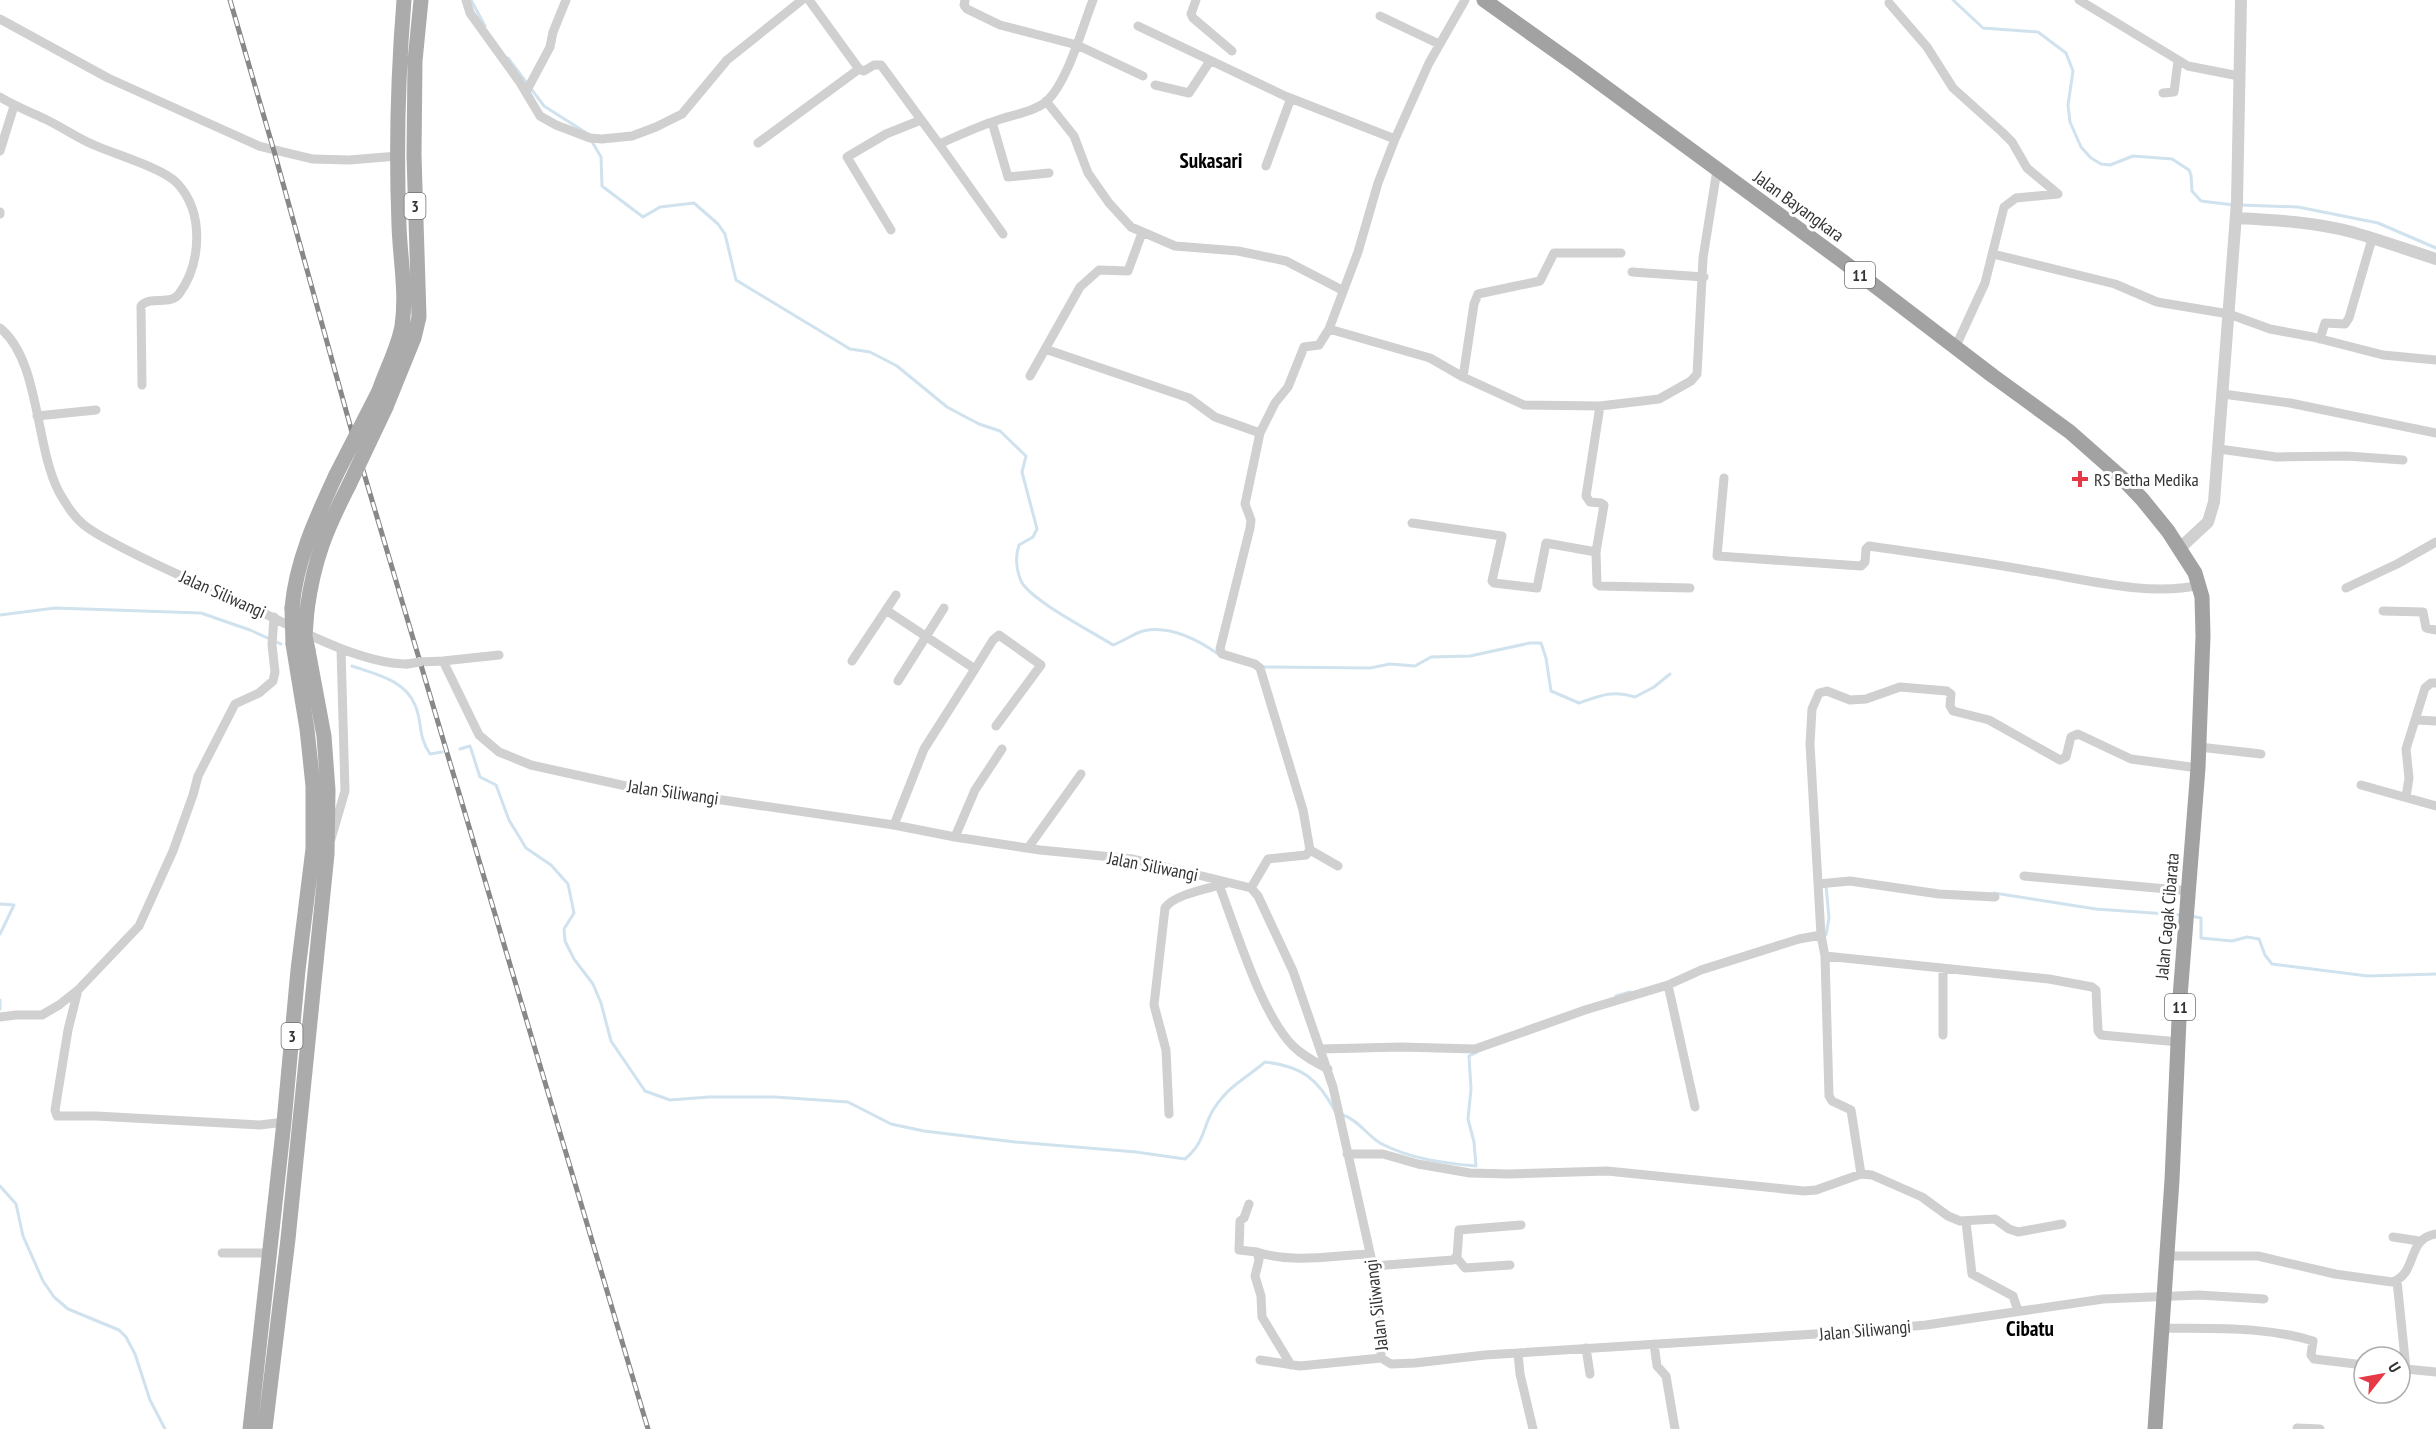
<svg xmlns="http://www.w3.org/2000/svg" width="2436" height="1429" viewBox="0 0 2436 1429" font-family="'PT Sans Narrow',sans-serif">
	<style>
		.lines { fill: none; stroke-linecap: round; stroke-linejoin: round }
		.stream { stroke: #cfe2ee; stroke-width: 3 }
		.minor { stroke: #d0d0d0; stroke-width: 9 }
		.tertiary { stroke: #d0d0d0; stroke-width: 12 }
		.primary { stroke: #ababab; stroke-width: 15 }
		.trunk { stroke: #a2a2a2; stroke-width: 15 }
		.rail-casing { stroke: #888; stroke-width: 5 }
		.rail { stroke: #fff; stroke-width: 3; stroke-dasharray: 9; stroke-linecap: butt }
		.minor-bridge { stroke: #d0d0d0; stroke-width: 9 }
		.primary-bridge { stroke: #ababab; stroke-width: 15 }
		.poi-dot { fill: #e63946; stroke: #fff; stroke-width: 2 }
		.labels { text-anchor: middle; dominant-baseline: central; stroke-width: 6; stroke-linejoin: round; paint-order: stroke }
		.shield { fill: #fff; stroke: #707070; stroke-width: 1.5 }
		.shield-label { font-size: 16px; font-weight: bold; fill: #333 }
		.street-label { font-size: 18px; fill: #333; stroke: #fff }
		.poi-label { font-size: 18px; fill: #333; stroke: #fff; text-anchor: start }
		.quarter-label { font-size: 21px; font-weight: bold; fill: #000; stroke: #fff }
	</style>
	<rect width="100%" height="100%" fill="#fff"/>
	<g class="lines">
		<path class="stream" d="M 471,0 L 485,26
			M 1953,0 L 1983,28 L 2038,32 L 2066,53 L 2073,71 L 2068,105 L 2070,122 L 2081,147 L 2091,158 L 2101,164 L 2110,165 L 2133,156 L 2172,159 L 2189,170 L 2191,175 L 2192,191 L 2201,201 L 2234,205
			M 508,58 L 544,106 L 588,134
			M 591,140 L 601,157 L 602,186 L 643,217 L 660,207 L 694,203 L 718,224 L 725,234 L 736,280 L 850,349 L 870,352 L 897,366 L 947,407 L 979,424 L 1000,431 L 1026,456 L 1022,472 L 1037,529 L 1033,537 L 1019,545 C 1015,557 1016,569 1021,581 C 1030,600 1093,632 1113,645 C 1124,641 1133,634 1143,631 C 1169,625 1198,640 1218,654
			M 2241,205 L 2298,207 L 2378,223 L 2436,248
			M 0,615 L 55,608 L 201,613 L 250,630 L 281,644
			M 352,666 C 375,674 405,680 415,705 C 423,723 417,734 430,754 L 442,752
			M 1261,667 L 1370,668 L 1390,664 L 1415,666 L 1431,657 L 1470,656 L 1530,643 L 1541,643 L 1546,658 L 1551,691 L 1579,703 C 1601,695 1612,690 1635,697 L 1654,687 L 1670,674
			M 460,749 L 470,746 L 480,777 L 496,785 L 509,820 L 526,848 L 551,865 L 568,884 L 574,913 L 564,929 L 565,941 L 574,959 L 593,984 L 601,1003 L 611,1041 L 645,1091 L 670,1100 L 709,1097 L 775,1097 L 848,1102 L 891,1124 L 924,1131 L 1015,1142 L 1136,1152 L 1185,1159 C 1205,1142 1202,1129 1213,1110 C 1229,1085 1244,1080 1265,1062 C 1302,1066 1318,1079 1335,1111
			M 1994,893 L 2096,909 L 2181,915
			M 0,904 L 14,905 L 0,934
			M 2191,916 L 2201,918 L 2201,938 L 2232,941 L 2247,937 L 2259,939 L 2265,955 L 2272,964 L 2368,976 L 2436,974
			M 1822,935 L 1826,935 L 1829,918 L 1826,885
			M 1616,996 L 1630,992
			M 0,1000 L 0,1009
			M 1343,1115 C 1358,1120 1366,1134 1380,1143 C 1410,1159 1443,1163 1476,1166 L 1474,1142 L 1468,1119 L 1471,1089 L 1469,1056 L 1477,1052
			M 0,1186 L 16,1204 L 23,1236 L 43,1281 L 54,1297 L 68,1309 L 119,1330 L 126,1337 L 135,1354 L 150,1400 L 165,1429"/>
		<path class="minor" d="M 466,0 L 470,13 L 519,81 L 540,116 L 556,125 L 590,138 L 602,139 L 632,136 L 656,127 L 682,114 L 727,60 L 802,0
			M 809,0 L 859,69 L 864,71 L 874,65 L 881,65 L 939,144 C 958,136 976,127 995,121 C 1011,115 1034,112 1047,101 C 1068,81 1082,28 1093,0
			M 965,0 L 964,5 L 967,9 L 1000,25 L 1077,45 L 1143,76
			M 1196,0 L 1191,14 L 1193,18 L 1232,51
			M 2079,0 L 2188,66 L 2239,76
			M 1889,3 L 1927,47 L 1953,88 L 2002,132 L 2012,142 L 2027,168 L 2058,194 L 2016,198 L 2004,207 L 1985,283 L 1955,348
			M 1380,16 L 1439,44
			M 0,19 L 108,78 L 259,146 L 313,159 L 349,160 L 398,156
			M 1138,26 L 1285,96 L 1395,139
			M 1155,85 L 1189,93 L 1210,61
			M 526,92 L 550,47 L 553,32 L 566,0
			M 2163,93 L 2174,92 L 2178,61
			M 0,97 C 15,106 30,112 45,119 C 62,127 77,138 94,145 C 114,154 163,168 177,183 C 205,213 201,264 179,294 C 170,306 151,295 141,306 L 142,385
			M 1046,101 L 1074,136 L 1088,173 L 1109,203 L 1131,227 L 1175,246 L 1238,251 L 1286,261 L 1342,290
			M 992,122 L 1008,177 L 1049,173
			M 758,143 L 859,69
			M 939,144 L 1003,234
			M 0,151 L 14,106
			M 1266,166 L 1291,98
			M 0,212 L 0,214
			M 891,230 L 847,157 L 886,134 L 921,120
			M 1993,254 L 2115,284 L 2157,302 L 2229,314 L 2270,329 L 2313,337 L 2383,355 L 2436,360
			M 1632,272 L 1704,277
			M 0,328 C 40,360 35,447 59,492 C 66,504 73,516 84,525 C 95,534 110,541 123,548 C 158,566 194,582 230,597 C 279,619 355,664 407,664
			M 1329,329 L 1430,358 L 1463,377 L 1524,405 L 1600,406 L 1659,399 L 1691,381 L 1697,374 L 1703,258 L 1717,170
			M 2320,339 L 2325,323 L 2345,324 L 2349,318 L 2372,239
			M 1045,349 L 1189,398 L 1215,417 L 1260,433
			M 1030,376 L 1080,287 L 1099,270 L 1128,271 L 1142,233
			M 1463,377 L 1474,304 L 1478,294 L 1540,281 L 1554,253 L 1621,253
			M 2223,394 L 2290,403 L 2436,433
			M 1600,406 L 1586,496 L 1590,502 L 1601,503 L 1604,505 L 1596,552 L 1597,584 L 1600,586 L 1690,588
			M 37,416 L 96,410
			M 2219,449 L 2277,457 L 2347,456 L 2403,460
			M 1724,478 L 1717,556 L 1861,566 L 1865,562 L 1866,549 L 1869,546 C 1924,554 1978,561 2032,571 C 2084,579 2148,597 2200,585
			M 1412,523 L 1502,536 L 1492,581 L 1494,583 L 1537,588 L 1546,543 L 1596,552
			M 2346,588 L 2397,564 L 2436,542
			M 886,610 L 896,595
			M 2383,611 L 2423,612 L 2426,628 L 2436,630
			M 443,661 L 499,655
			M 852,661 L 886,610 L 975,669 L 924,749 L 894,825
			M 420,662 L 443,661 L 479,735 L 499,752 L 531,765 L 626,786 L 894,825 L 955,837 L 1040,850 L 1133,859 L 1251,888 L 1258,896 L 1293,971 L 1333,1087 L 1373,1266 L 1381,1316 L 1381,1358 L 1391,1364 L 1415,1363 L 1485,1355 L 1847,1332 L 1926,1325 L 2103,1299 L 2199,1295 L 2264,1299
			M 975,669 L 993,640 L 999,635 L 1041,665 L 996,726
			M 898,681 L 944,608
			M 2417,720 L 2436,721
			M 2199,747 L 2261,754
			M 2361,785 L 2436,806
			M 2406,797 L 2409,778 L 2406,749 L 2425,688 L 2431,683 L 2436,683
			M 955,837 L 975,790 L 1002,749
			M 331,839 L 345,791 L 341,649
			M 1028,848 L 1081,774
			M 1310,850 L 1338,866
			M 2024,876 L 2189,891
			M 1818,884 L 1850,881 L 1939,894 L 1995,897
			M 1219,885 C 1236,929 1261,1014 1293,1046 C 1303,1056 1315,1062 1328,1069
			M 1251,888 L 1268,859 L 1306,855 L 1310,850 L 1303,810 L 1260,668 L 1255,664 L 1222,654 L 1220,649 L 1250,528 L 1251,520 L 1245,504 L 1260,433 L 1275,403 L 1288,387 L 1304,347 L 1319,345 L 1329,329 L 1358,252 L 1378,183 L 1395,139 L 1429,63 L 1465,0
			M 1821,935 L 1810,744 L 1812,709 L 1819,693 L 1827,691 L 1850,700 L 1866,699 L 1900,687 L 1947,691 L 1951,694 L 1950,706 L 1953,711 L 1989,720 L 2060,760 L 2066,757 L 2071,737 L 2078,734 L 2131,759 L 2198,768
			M 1825,956 L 1829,1096 L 1832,1101 L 1851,1110 L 1861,1174 L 1872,1175 L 1922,1197 L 1948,1216 L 1960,1221 L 1995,1219 L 2009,1229 L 2018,1232 L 2062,1224
			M 1943,968 L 1943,1035
			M 1668,985 L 1695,1107
			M 78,990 L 68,1030 L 55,1110 L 57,1116 L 96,1116 L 260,1125 L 284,1122
			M 0,1017 L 16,1015 L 42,1015 L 59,1005 L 78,990 L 139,926 L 173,851 L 193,795 L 198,776 L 235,704 L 259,693 L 273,681 L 275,672 L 272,645 L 274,617
			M 1321,1049 L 1401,1047 L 1475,1049 L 1585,1010 L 1668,985 L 1701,970 L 1799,939 L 1821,935 L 1825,956 L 2049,979 L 2092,987 L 2096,990 L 2098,1031 L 2101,1035 L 2179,1042
			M 1169,1114 L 1166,1050 L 1154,1005 L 1165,908 C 1174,894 1211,888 1227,883
			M 1347,1154 L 1383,1154 L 1418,1164 L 1470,1173 L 1509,1174 L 1607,1171 L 1804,1191 L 1816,1190 L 1861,1174
			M 1249,1204 L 1244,1218 L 1240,1221 L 1239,1250 L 1257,1252 L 1259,1260 L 1255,1276 L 1261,1296 L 1262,1317 L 1291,1365
			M 1966,1222 L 1972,1274 L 2013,1296 L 2018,1311
			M 2393,1237 L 2419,1241
			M 1257,1252 C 1293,1264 1334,1255 1370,1254
			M 222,1253 L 268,1253
			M 2167,1256 L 2258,1256 L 2335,1274 L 2392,1282 C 2419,1273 2405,1239 2436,1234
			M 1456,1257 L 1465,1268 L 1510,1265
			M 1373,1266 L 1453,1260 L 1457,1256 L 1459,1230 L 1521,1225
			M 2397,1281 L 2406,1369 L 2436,1372
			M 2162,1328 C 2212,1329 2265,1326 2313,1341 L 2311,1355 L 2314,1359 L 2364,1365
			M 1654,1344 L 1657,1366 L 1666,1376 L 1675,1429
			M 1586,1348 L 1590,1374
			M 1518,1353 L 1520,1374 L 1533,1429
			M 1260,1360 L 1300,1366 L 1381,1358
			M 2297,1428 L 2320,1429"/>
		<path class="tertiary" d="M 2236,218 C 2275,220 2314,222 2352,232 C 2380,240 2408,250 2436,259
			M 2180,548 L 2208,522 L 2214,502 L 2237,202 L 2241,0"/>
		<path class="primary" d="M 379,391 C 386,370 398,348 402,326 C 407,292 400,259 399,225 C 396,150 398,74 404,0
			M 386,407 L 414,338 L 419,317 L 414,155 L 415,61 L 421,0
			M 292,608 C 296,561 316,518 336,475
			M 307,610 C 314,559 326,530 349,485
			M 250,1429 L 284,1122 L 298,970 L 313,849 L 313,786 L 307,729 L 293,644
			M 265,1429 L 288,1239 L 327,854 L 328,790 L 324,736 L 308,650"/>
		<path class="trunk" d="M 1484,0 L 1574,64 L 1841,260 L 1993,376 L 2070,432 L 2121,477 L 2142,499 L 2168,531 L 2195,573 L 2202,597 L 2203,636 L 2198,768 L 2180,997 L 2172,1180 L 2155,1429"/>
		<defs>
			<path id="rail" d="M 230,0 L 274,151 L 355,443 L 648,1429"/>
		</defs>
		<use href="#rail" class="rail-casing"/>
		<use href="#rail" class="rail"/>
		<path class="minor-bridge" d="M 407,664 L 420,662"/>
		<path class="primary-bridge" d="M 336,475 L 379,391
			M 349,485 L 386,407
			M 292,608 L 293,644
			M 307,610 L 305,636 L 308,650"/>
	</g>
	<path class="poi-dot" d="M2077 470h6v6h6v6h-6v6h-6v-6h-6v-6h6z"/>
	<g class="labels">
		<g class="shield">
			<rect x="404.5" y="193" width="21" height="26" rx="4.5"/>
			<rect x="1845" y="262" width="30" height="26" rx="4.5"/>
			<rect x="2165" y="994" width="30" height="26" rx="4.5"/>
			<rect x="281.5" y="1023" width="21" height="26" rx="4.5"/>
		</g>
		<g class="shield-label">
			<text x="415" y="206">3</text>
			<text x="1860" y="275">11</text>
			<text x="2180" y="1007">11</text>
			<text x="292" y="1036">3</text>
		</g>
		<g class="street-label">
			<text transform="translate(1799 206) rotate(36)">Jalan Bayangkara</text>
			<text transform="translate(223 594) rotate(24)">Jalan Siliwangi</text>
			<text transform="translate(673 792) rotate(8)">Jalan Siliwangi</text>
			<text transform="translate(1153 866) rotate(11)">Jalan Siliwangi</text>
			<text transform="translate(2167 916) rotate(-85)">Jalan Cagak Cibarata</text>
			<text transform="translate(1376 1305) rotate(-97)">Jalan Siliwangi</text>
			<text transform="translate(1865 1330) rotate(-5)">Jalan Siliwangi</text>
		</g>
		<g class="poi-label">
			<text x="2094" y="479">RS Betha Medika</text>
		</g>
		<g class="quarter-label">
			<text x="1211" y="160">Sukasari</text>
			<text x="2030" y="1328">Cibatu</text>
		</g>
	</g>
	<g transform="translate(2382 1375) rotate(59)"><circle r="28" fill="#ffffff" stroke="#adadad" stroke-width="1.5"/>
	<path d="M0-4.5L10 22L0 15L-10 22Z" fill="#e63946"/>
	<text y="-9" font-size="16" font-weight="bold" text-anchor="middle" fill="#333333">U</text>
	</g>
</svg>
